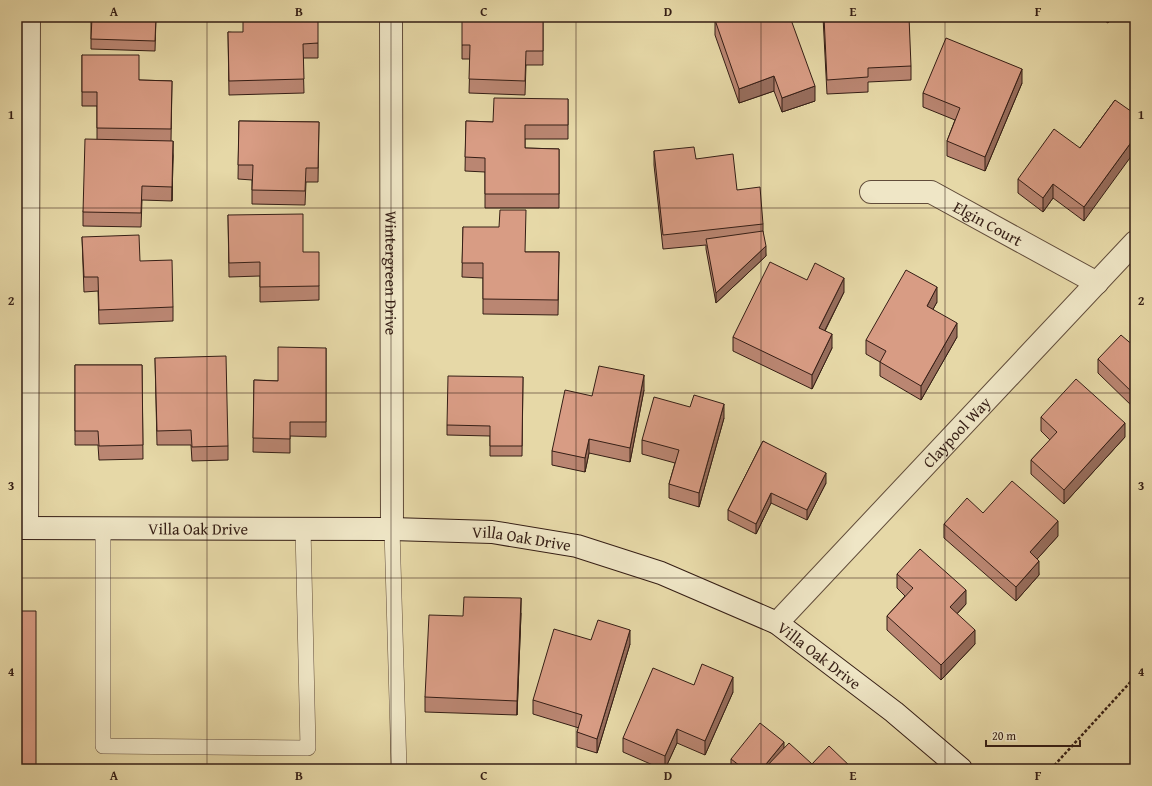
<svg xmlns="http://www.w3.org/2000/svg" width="1152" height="786" viewBox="0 0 1152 786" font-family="'Gentium Book Plus',serif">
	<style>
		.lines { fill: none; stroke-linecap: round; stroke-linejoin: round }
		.lane-casing { stroke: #614c3a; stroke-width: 16 }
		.street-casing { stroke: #614c3a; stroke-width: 24 }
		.secondary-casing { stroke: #351e15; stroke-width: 24 }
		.path { stroke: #351e15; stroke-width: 2.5; stroke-dasharray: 3 2; stroke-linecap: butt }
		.lane { stroke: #efe6c6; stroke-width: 15 }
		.street { stroke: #efe6c6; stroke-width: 22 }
		.secondary { stroke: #efe6c6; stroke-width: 22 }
		.wall { fill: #ba8672; stroke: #351e15 }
		.shaded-wall { fill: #976d5c; stroke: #351e15 }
		.building { fill: #d89c84; stroke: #351e15 }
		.grid { fill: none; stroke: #351e15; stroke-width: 1; stroke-opacity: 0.55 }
		.labels { text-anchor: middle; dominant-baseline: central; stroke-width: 3; stroke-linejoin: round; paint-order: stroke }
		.street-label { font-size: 16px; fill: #351e15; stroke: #efe6c6 }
		.neatline { fill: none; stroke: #351e15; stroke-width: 1.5 }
		.grid-label { font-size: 13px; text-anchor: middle; font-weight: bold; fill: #351e15 }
	</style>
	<rect width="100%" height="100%" fill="#e6d8a7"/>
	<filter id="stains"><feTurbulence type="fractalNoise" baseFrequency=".005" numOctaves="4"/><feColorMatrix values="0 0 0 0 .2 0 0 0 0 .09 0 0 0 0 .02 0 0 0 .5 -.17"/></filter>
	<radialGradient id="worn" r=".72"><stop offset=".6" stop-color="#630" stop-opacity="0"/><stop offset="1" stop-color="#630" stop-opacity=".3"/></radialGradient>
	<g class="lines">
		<defs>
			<path id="lane" d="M 103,528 L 103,746 L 308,748 L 303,528
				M 392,529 L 399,769"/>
			<g id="street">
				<path id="s1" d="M 391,17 L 392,529"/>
				<path id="s2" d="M 871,192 L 931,192 L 1097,283"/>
				<path d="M 27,528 L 29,17"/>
				<path id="s3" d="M 777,623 L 1135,242"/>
			</g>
			<g id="secondary">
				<path id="s4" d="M 17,528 L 392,529 L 492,532 L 577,546 L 661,573 L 777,623 L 894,712 L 961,769"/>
			</g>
		</defs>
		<use href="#lane" class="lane-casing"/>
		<use href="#street" class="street-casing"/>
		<use href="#secondary" class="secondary-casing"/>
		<path class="path" d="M 1051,769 L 1135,677"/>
		<use href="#lane" class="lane"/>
		<use href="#street" class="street"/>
		<use href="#secondary" class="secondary"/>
	</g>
	<path class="wall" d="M 82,17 L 156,17 L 155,51 L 91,49 L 91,20 L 82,20 Z
		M 543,17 L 543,65 L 526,65 L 525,95 L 469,93 L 470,59 L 462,59 L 462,45 Z
		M 823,17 L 911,66 L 911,80 L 868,82 L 868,92 L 827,94 Z
		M 1098,17 L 1111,17 L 1108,23 Z
		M 715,20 L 815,101 L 782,112 L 774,91 L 739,103 L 715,35 Z
		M 228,32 L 318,43 L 318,58 L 303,58 L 304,93 L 229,95 Z
		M 82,55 L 139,80 L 172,81 L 171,141 L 173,156 L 172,201 L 142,200 L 141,227 L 83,226 L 83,212 L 97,140 L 97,106 L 82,106 Z
		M 1022,83 L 985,171 L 947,156 L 947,141 L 955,120 L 923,107 L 923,93 Z
		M 568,99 L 568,139 L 525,139 L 525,148 L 559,149 L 559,208 L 485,208 L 485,172 L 465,171 L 466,121 L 493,122 Z
		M 1115,100 L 1084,221 L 1053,198 L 1043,212 L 1018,193 L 1018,179 L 1080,148 Z
		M 239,121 L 319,122 L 318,182 L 306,182 L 305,205 L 252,204 L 252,180 L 238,179 Z
		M 654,151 L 696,159 L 737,190 L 763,224 L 763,233 L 766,256 L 716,303 L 706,249 L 706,245 L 663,249 L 654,165 Z
		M 228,215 L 303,252 L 319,286 L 319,300 L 260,302 L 260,276 L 229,277 Z
		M 463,227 L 525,252 L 559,252 L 558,315 L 483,314 L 483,278 L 462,277 Z
		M 82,237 L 140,261 L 173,307 L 173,321 L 99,324 L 98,291 L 84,292 Z
		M 807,280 L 844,292 L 825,331 L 832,348 L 812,389 L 733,351 L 733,337 Z
		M 937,302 L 933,309 L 957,337 L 921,400 L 880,376 L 880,362 L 866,354 L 866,340 Z
		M 1135,347 L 1135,409 L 1098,373 L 1098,359 Z
		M 326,348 L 326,437 L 290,436 L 290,453 L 253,452 L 254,380 L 278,381 Z
		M 155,358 L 228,446 L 228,460 L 192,461 L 191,445 L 157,445 Z
		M 75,365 L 142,365 L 143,459 L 99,460 L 98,445 L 75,445 Z
		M 523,377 L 522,456 L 490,456 L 490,436 L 447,435 L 447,425 Z
		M 644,390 L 630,462 L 589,453 L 585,472 L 552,465 L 552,451 L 592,396 Z
		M 1041,417 L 1125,437 L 1064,504 L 1031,474 L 1031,460 L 1050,440 L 1041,431 Z
		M 724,418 L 699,507 L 669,498 L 669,484 L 675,463 L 642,454 L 642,440 Z
		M 763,441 L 826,483 L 807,520 L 771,503 L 756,534 L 728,520 L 728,510 Z
		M 983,513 L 1058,536 L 1037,559 L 1039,575 L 1016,601 L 944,538 L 944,524 Z
		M 897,574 L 966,604 L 957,614 L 975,644 L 941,680 L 887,630 L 887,616 L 905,596 L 897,588 Z
		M 521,613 L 517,715 L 425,712 L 425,697 L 463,616 Z
		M 591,640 L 630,644 L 597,753 L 577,747 L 577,732 L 579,728 L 533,714 L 533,700 Z
		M 694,685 L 733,692 L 705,755 L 677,743 L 665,769 L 662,769 L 623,752 L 623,738 Z
		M 784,748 L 812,764 L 853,769 L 731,769 L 731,759 Z"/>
	<path class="shaded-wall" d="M 1108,17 L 1111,17 L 1108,23 Z
		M 1022,69 L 1022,83 L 985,171 L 985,157 Z
		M 774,76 L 774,91 L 739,103 L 739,89 Z
		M 815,86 L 815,101 L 782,112 L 782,98 Z
		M 1135,137 L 1135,151 L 1084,221 L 1084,207 Z
		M 173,141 L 173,156 L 172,201 L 172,187 Z
		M 1053,184 L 1053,198 L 1043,212 L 1043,198 Z
		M 766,246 L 766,256 L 716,303 L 716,293 Z
		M 844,278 L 844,292 L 819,342 L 819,328 Z
		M 937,287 L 937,302 L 927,320 L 927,306 Z
		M 957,323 L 957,337 L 921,400 L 921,386 Z
		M 832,334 L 832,348 L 812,389 L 812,375 Z
		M 644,375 L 644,390 L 630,462 L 630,448 Z
		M 724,404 L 724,418 L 699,507 L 699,493 Z
		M 1125,423 L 1125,437 L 1064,504 L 1064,490 Z
		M 589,439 L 589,453 L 585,472 L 585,458 Z
		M 826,473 L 826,483 L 807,520 L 807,510 Z
		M 771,493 L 771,503 L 756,534 L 756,524 Z
		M 1058,521 L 1058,536 L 1030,567 L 1030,552 Z
		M 1039,561 L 1039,575 L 1016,601 L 1016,587 Z
		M 966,590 L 966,604 L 950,621 L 950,607 Z
		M 521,598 L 521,613 L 517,715 L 517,701 Z
		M 630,630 L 630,644 L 597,753 L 597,739 Z
		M 975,630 L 975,644 L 941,680 L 941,665 Z
		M 733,677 L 733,692 L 705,755 L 705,741 Z
		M 677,729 L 677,743 L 665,769 L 665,756 Z
		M 784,742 L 784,752 L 770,769 L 762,769 Z"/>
	<path class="building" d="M 92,17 L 156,17 L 155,41 L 91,39 Z
		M 243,17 L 318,17 L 318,43 L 303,44 L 304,79 L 229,81 L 228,32 L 243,32 Z
		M 462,17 L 543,17 L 543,51 L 526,51 L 525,81 L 469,79 L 470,45 L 462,45 Z
		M 725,17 L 790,17 L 815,86 L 782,98 L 774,76 L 739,89 L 715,20 Z
		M 824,17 L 909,17 L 911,66 L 868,68 L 868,77 L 827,80 Z
		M 946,38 L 1022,69 L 985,157 L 947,141 L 960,108 L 923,93 Z
		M 82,55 L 139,55 L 139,80 L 172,81 L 171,129 L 97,128 L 97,92 L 82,92 Z
		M 494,98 L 568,99 L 568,125 L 525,125 L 525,148 L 559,149 L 559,194 L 485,194 L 485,158 L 465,157 L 466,121 L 493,122 Z
		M 1115,100 L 1135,114 L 1135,137 L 1084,207 L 1053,184 L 1043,198 L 1018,179 L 1054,129 L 1080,148 Z
		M 239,121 L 319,122 L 318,168 L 306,168 L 305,191 L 252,190 L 253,165 L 238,165 Z
		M 85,139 L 173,141 L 172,187 L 142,186 L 141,213 L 83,212 Z
		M 694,147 L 696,159 L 733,154 L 737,190 L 760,187 L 763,224 L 663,235 L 654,151 Z
		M 500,210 L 526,210 L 525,252 L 559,252 L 558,300 L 483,299 L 483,263 L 462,263 L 463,227 L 499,227 Z
		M 303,214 L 303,252 L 319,252 L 319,286 L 260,287 L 260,262 L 229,263 L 228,215 Z
		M 763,231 L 766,246 L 716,293 L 706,239 Z
		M 139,235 L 140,261 L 172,260 L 173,307 L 99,310 L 98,277 L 84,277 L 82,237 Z
		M 770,262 L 807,280 L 815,263 L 844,278 L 819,328 L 832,334 L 812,375 L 733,337 Z
		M 906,270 L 937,287 L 927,306 L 957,323 L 921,386 L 880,362 L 886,351 L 866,340 Z
		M 1121,335 L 1135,347 L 1135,395 L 1098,359 Z
		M 278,347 L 326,348 L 326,422 L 290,422 L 290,439 L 253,438 L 254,380 L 278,381 Z
		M 226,356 L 228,446 L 192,447 L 191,430 L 157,431 L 155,358 Z
		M 75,365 L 142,365 L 143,445 L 99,446 L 98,431 L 75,431 Z
		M 599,366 L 644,375 L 630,448 L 589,439 L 585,458 L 552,451 L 565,390 L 592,396 Z
		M 448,376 L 523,377 L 522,446 L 490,446 L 490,426 L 447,425 Z
		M 1076,379 L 1125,423 L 1064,490 L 1031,460 L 1057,432 L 1041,417 Z
		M 694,395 L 724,404 L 699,493 L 669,484 L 679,450 L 642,440 L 654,397 L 690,407 Z
		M 763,441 L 826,473 L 807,510 L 771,493 L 756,524 L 728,510 Z
		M 1012,481 L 1058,521 L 1030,552 L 1039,561 L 1016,587 L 944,524 L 967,498 L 983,513 Z
		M 920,549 L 966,590 L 950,607 L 975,630 L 941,665 L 887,616 L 913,588 L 897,574 Z
		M 464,597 L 521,598 L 517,701 L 425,697 L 429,615 L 463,616 Z
		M 17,611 L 36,611 L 36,769 L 17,769 Z
		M 598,620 L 630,630 L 597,739 L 577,732 L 582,715 L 533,700 L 554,629 L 591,640 Z
		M 702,664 L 733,677 L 705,741 L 677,729 L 665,756 L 623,738 L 653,668 L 694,685 Z
		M 760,723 L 784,742 L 762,769 L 744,769 L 731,759 Z
		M 789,743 L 812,764 L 829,746 L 853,769 L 764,769 Z"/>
	<path class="grid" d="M 207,17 L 207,769M 391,17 L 391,769M 576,17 L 576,769M 761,17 L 761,769M 945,17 L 945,769M 17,208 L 1135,208M 17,393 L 1135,393M 17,578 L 1135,578"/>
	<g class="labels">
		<g class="street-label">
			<text stroke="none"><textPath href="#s2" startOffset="125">Elgin Court</textPath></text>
			<text stroke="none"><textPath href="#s1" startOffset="256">Wintergreen Drive</textPath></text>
			<text stroke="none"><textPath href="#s3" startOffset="262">Claypool Way</textPath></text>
			<text stroke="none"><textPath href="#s4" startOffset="181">Villa Oak Drive</textPath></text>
			<text stroke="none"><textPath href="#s4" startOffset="505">Villa Oak Drive</textPath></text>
			<text stroke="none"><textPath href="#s4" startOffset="829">Villa Oak Drive</textPath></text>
		</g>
	</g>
	<rect width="1152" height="786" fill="none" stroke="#e6d8a7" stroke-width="44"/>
	<path d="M986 740v6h94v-6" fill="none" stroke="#351e15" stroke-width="2"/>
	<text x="992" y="740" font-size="12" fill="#351e15" stroke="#efe6c6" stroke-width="3" paint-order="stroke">20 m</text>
	<rect x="22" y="22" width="1108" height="742" class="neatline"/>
	<g class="grid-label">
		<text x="114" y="16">A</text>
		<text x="299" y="16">B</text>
		<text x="484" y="16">C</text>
		<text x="668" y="16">D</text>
		<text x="853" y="16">E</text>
		<text x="1038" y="16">F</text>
		<text x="11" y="119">1</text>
		<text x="1141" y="119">1</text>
		<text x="11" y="305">2</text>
		<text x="1141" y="305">2</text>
		<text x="11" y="490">3</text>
		<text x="1141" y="490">3</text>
		<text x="11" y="676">4</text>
		<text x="1141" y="676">4</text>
		<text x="114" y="780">A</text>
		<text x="299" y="780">B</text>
		<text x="484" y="780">C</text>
		<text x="668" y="780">D</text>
		<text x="853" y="780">E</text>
		<text x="1038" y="780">F</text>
	</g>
	<rect width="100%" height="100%" filter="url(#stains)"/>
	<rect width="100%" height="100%" fill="url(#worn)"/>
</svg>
